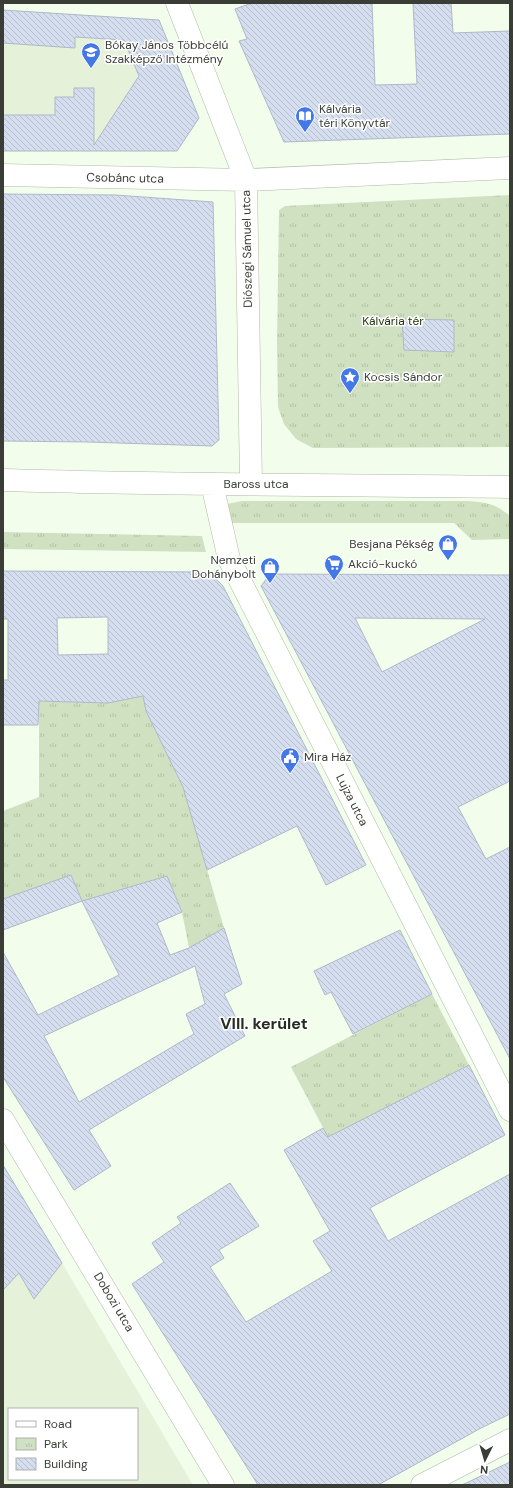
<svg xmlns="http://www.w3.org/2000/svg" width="513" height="1488" viewBox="0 0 513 1488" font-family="'DM Sans',sans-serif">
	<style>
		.built { fill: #e5f1d9; fill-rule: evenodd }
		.park { fill: url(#park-tufts) }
		.building { fill: url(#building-back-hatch); stroke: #afb8c9; fill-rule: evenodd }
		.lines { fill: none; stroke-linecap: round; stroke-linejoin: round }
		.minor-casing { stroke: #b0b9a8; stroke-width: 23 }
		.minor { stroke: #fff; stroke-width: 22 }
		.labels { text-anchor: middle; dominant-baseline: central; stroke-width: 3; stroke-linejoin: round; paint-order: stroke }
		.poi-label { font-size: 12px; fill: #3a3d36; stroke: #fff; text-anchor: start }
		.street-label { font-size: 12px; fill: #3a3d36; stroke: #fff }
		.park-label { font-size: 12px; fill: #1f3306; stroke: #fff }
		.district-label { font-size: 16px; font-weight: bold; fill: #262d20; stroke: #fff }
	</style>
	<defs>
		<pattern id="park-tufts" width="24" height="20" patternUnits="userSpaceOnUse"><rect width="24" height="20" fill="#d0e1c1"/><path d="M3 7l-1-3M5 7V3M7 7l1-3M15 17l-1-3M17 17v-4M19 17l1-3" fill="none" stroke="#b3c2a6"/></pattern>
		<pattern id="building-back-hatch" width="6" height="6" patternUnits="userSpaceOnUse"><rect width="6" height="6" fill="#d4deef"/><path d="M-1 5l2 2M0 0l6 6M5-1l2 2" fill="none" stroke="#b7bfce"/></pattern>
	</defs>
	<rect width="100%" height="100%" fill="#f3fdeb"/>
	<path class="built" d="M 3,10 L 159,20 L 199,118 L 177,151 L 3,151 Z
		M 3,1165 L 62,1263 L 193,1485 L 3,1485 ZM 9,1409 L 137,1409 L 137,1479 L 9,1479 Z"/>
	<path class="park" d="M 510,195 L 510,447 L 313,448 L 296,439 L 284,424 L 278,407 L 277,343 L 279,210 L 285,206 Z
		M 242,501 L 468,501 C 488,503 494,503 510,516 L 510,539 L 472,540 L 454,523 L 232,523 L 227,504 Z
		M 3,532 L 202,536 L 206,552 L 3,549 Z
		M 143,696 L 183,787 L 224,928 L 189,948 L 182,912 L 167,876 L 82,901 L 71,875 L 3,899 L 3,811 L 39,797 L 39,701 L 108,703 Z
		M 432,994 L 469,1065 L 328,1137 L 291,1067 Z"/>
	<path class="building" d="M 252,3 L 372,3 L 375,85 L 417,84 L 413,3 L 451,3 L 453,33 L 510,31 L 510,134 L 284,142 L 239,41 L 247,39 L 235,9 Z
		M 3,10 L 159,20 L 199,118 L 177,151 L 3,151 L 3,115 L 55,115 L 55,97 L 74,97 L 74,88 L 94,88 L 94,145 L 139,76 L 124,40 L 75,37 L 75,48 L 3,43 Z
		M 3,194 L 115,195 L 213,202 L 219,440 L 212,446 L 87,442 L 3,441 Z
		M 402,319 L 454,320 L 454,352 L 404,350 Z
		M 3,571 L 209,572 L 223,586 L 366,865 L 326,885 L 297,826 L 207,870 L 183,787 L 146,711 L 143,696 L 108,703 L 39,701 L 38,725 L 3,725 L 3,680 L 8,680 L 8,619 L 3,619 ZM 108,617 L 108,654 L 58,655 L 57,618 Z
		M 270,574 L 510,575 L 510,781 L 458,807 L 486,859 L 510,847 L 510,1059 L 261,586 ZM 355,618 L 485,619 L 382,672 Z
		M 71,875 L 82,901 L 3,930 L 3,899 Z
		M 167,876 L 182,912 L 157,923 L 170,955 L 189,948 L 224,928 L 242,984 L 224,994 L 245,1036 L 89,1130 L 111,1166 L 74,1190 L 3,1077 L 3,952 L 38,1015 L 119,975 L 82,901 ZM 195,966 L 205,1004 L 186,1014 L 194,1034 L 79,1102 L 44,1036 Z
		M 400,930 L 432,994 L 353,1034 L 331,992 L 325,995 L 314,971 Z
		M 469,1065 L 505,1135 L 370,1208 L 388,1241 L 510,1174 L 510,1414 L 481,1428 L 378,1485 L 258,1485 L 132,1284 L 164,1262 L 152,1243 L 181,1223 L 177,1217 L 230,1183 L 259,1226 L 219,1250 L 224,1258 L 210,1267 L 246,1322 L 332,1271 L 313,1241 L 330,1231 L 284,1150 L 323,1128 L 328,1137 Z
		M 3,1165 L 62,1263 L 34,1299 L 19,1273 L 3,1290 Z
		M 510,1462 L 510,1485 L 462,1485 Z"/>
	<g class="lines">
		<defs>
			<path id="minor" d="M 177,3 L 246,180 L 251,483
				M 3,175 L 246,180 L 510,168
				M 3,480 C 172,485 341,485 510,487
				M 212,484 L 229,559 L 510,1110
				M 3,1120 L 223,1485
				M 422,1485 L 510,1440"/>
		</defs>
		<use href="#minor" class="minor-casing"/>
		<use href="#minor" class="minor"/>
	</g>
	<defs>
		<symbol id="school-pin" viewBox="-11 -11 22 30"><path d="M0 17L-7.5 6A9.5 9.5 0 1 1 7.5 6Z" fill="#4478e9" stroke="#fff"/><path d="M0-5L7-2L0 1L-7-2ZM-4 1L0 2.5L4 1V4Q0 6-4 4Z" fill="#fff"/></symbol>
		<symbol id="library-pin" viewBox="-11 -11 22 30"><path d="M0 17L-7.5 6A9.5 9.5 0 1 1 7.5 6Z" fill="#4478e9" stroke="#fff"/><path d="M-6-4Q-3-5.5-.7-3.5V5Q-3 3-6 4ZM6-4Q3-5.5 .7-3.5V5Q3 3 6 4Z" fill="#fff"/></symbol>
		<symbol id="sight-pin" viewBox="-11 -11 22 30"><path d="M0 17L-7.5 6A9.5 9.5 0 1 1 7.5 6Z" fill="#4478e9" stroke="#fff"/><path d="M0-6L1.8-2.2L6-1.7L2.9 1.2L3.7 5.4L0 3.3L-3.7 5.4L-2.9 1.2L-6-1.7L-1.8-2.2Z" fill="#fff"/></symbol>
		<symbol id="shop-pin" viewBox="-11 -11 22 30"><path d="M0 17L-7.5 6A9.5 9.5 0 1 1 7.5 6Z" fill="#4478e9" stroke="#fff"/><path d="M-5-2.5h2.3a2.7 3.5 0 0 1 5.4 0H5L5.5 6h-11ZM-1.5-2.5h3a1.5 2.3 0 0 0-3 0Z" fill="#fff"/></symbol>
		<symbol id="supermarket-pin" viewBox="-11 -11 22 30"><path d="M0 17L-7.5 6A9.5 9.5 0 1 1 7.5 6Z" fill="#4478e9" stroke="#fff"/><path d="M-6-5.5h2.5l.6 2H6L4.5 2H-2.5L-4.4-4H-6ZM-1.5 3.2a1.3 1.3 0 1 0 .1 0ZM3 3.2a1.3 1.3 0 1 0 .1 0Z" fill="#fff"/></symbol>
		<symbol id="civic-pin" viewBox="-11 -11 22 30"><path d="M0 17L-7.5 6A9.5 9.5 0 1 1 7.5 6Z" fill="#4478e9" stroke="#fff"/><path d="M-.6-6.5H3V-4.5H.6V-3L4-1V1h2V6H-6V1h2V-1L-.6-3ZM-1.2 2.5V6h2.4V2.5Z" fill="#fff"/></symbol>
	</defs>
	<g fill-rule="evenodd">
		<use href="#school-pin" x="80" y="41" width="22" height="30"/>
		<use href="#library-pin" x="294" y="105" width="22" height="30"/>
		<use href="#sight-pin" x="339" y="366" width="22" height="30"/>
		<use href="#shop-pin" x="437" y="533" width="22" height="30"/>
		<use href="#supermarket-pin" x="323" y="553" width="22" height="30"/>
		<use href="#shop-pin" x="259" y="556" width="22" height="30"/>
		<use href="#civic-pin" x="279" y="746" width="22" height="30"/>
	</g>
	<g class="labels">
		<g class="poi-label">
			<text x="105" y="45">Bókay János Többcélú<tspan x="105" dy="14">Szakképző Intézmény</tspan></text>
			<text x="319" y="109">Kálvária<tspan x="319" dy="14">téri Könyvtár</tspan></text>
			<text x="364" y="377">Kocsis Sándor</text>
			<text x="434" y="544" text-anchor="end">Besjana Pékség</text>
			<text x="256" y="560" text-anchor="end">Nemzeti<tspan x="256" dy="14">Dohánybolt</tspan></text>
			<text x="348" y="564">Akció-kuckó</text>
			<text x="304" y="757">Mira Ház</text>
		</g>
		<g class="street-label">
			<text transform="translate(125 178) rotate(1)">Csobánc utca</text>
			<text transform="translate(247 249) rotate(-91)">Diószegi Sámuel utca</text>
			<text x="256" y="484">Baross utca</text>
			<text transform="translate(352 800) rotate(63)">Lujza utca</text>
			<text transform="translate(114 1302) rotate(59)">Dobozi utca</text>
		</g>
		<g class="park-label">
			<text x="393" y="321">Kálvária tér</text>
		</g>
		<g class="district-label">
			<text x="264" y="1023">VIII. kerület</text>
		</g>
	</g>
	<rect width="513" height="1488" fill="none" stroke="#3a3d36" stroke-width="8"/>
	<rect x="8" y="1408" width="130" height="72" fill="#ffffff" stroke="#b0b1af"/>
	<rect x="16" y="1421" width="20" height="6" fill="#ffffff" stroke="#b0b1af"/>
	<text x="44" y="1428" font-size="12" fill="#3a3d36">Road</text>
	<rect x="16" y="1438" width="20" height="12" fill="url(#park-tufts)" stroke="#b0b1af"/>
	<text x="44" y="1448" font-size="12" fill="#3a3d36">Park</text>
	<rect x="16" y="1458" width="20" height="12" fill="url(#building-back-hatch)" stroke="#b0b1af"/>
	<text x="44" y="1468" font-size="12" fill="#3a3d36">Building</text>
	<g transform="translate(485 1460) rotate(185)" stroke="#ffffff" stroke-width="3" paint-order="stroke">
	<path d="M0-3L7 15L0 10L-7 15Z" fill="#3a3d36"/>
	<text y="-6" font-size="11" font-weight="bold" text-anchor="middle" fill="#3a3d36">N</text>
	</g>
</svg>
